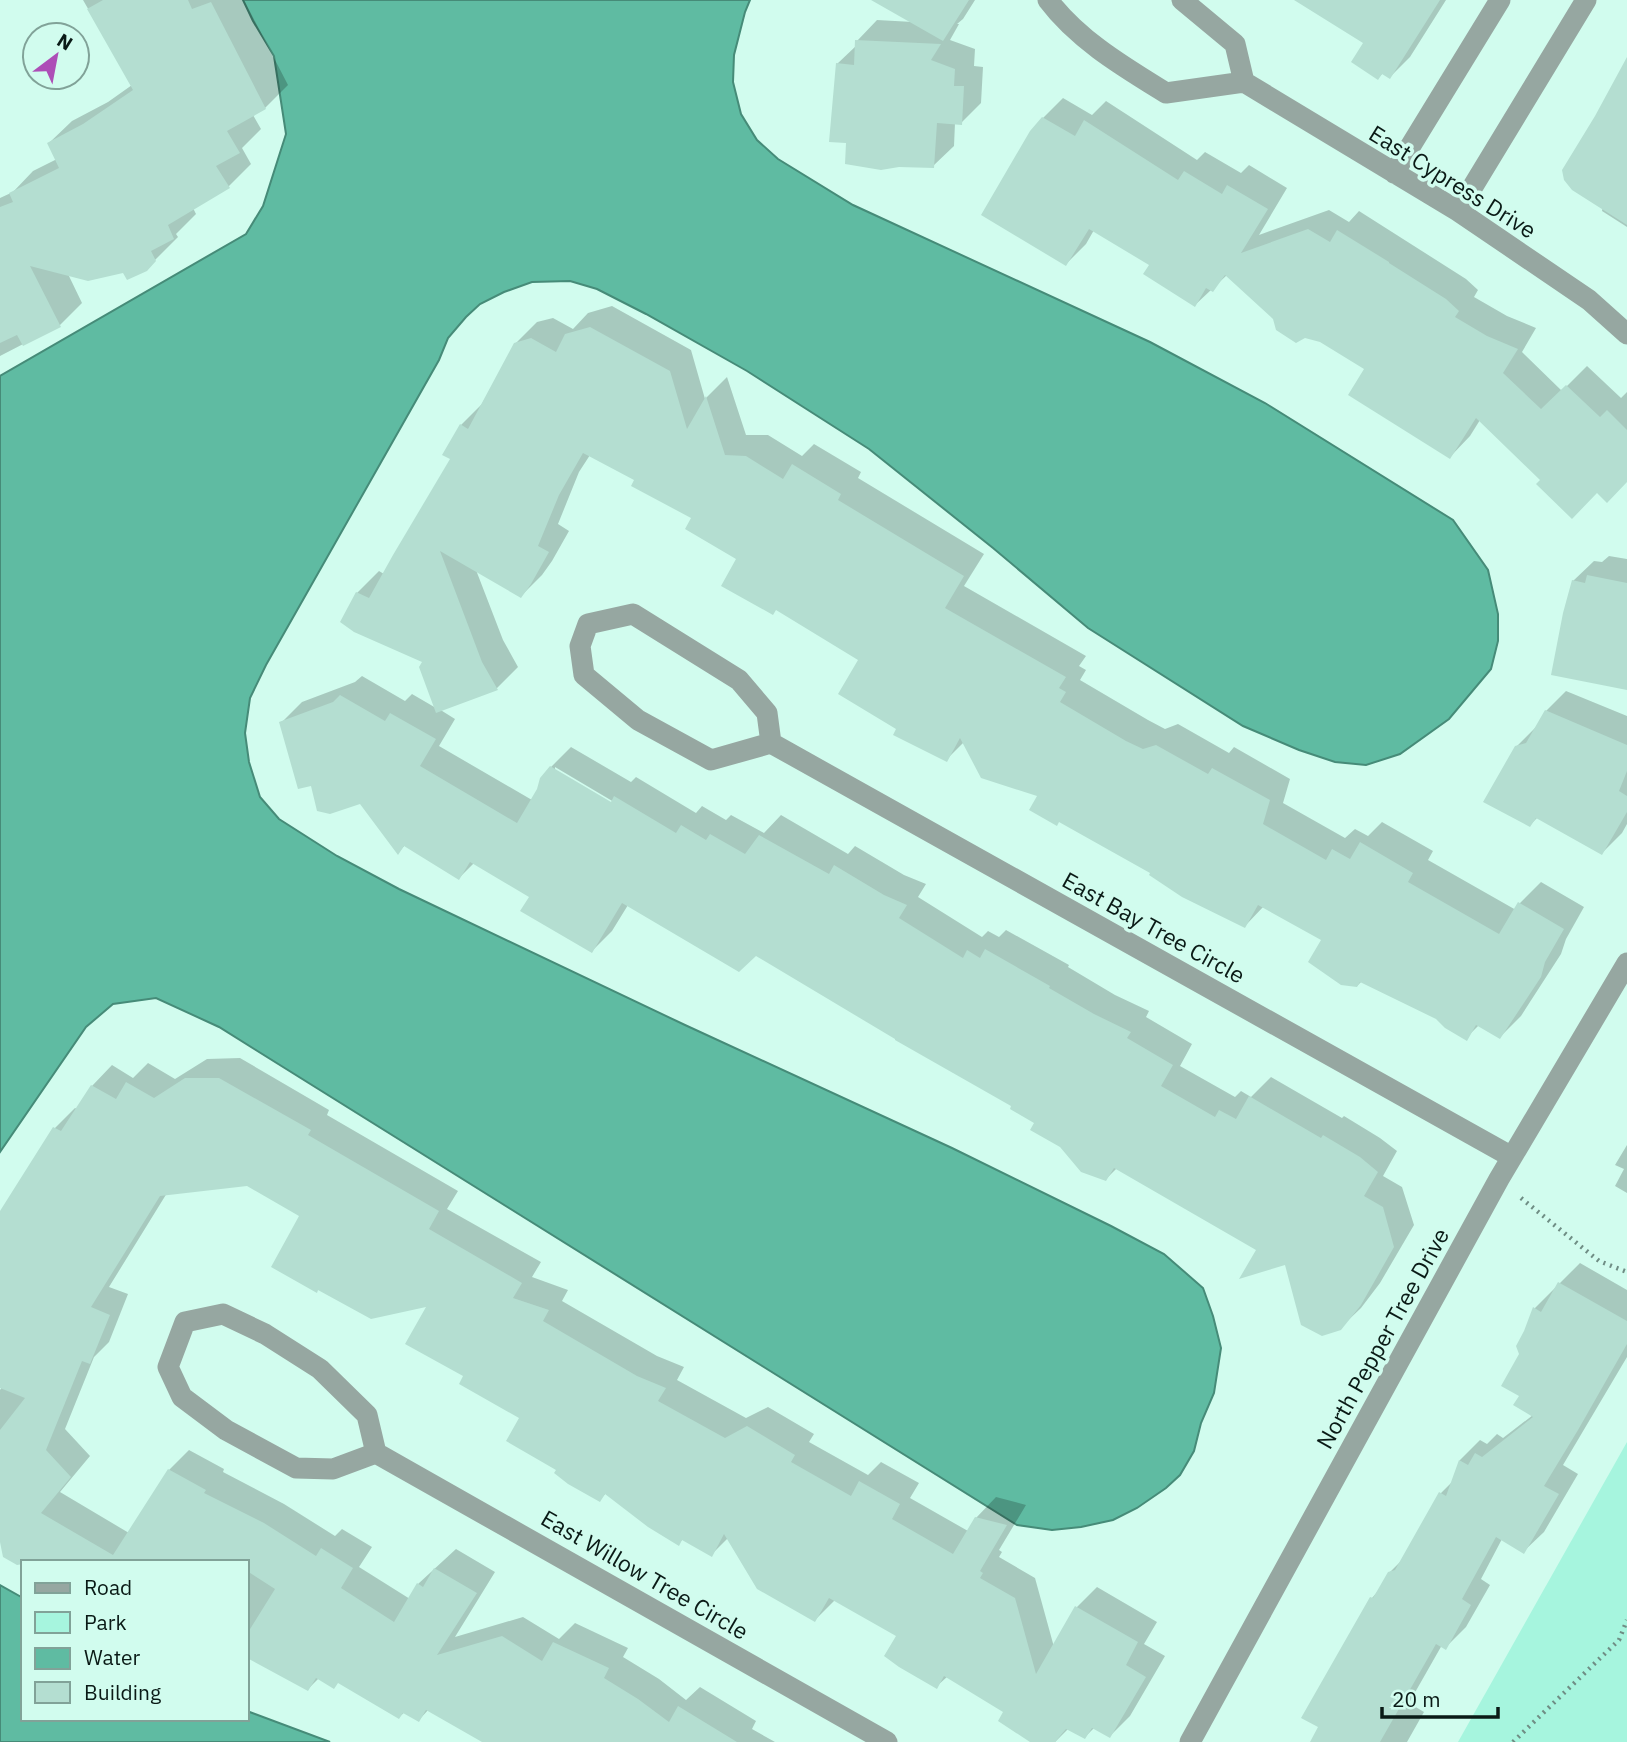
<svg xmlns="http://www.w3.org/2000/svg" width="1627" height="1742" viewBox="0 0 1627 1742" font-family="'IBM Plex Sans',sans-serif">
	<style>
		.green { fill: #a6f5de }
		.water { fill: #5fbba2; stroke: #468b78; stroke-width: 2 }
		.shadow { fill: #0003; fill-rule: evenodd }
		.building { fill: #b4ded1 }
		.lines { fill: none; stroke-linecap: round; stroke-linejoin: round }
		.path { stroke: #6f8d84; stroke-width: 4.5; stroke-dasharray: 2 5; stroke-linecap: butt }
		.street { stroke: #96a7a1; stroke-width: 21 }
		.labels { text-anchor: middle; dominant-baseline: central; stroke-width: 7; stroke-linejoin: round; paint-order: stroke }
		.street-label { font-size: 23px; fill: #0a1a16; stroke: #d1fcee }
	</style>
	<rect width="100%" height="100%" fill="#d1fcee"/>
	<path class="green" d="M 1627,1442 L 1627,1742 L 1458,1742 Z"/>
	<path class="water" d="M 243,0 L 750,0 L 745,12 L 734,55 L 733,82 L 741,114 L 757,140 L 778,159 L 853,205 L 1150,342 L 1265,403 L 1453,520 L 1488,570 L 1498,614 L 1498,641 L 1491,669 L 1449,719 L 1400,754 L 1366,765 L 1335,762 L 1299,750 L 1243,726 L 1088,628 L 993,548 L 869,449 L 747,371 L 646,314 L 597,289 L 570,281 L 532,282 L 504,292 L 480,304 L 466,317 L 448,338 L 439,360 L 266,665 L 250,698 L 245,733 L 249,762 L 260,797 L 279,819 L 337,856 L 399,889 L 685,1025 L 952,1148 L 1111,1226 L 1164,1254 L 1203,1288 L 1213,1316 L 1221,1348 L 1214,1393 L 1201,1423 L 1194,1451 L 1180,1475 L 1166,1488 L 1137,1508 L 1113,1520 L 1081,1527 L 1052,1530 L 1017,1525 L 219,1027 L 156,998 L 113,1004 L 86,1027 L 0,1152 L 0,376 L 246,234 L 263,206 L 286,134 L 274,56 L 253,21 Z
		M 0,1585 L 23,1598 L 23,1719 L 247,1719 L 247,1711 L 330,1742 L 0,1742 Z"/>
	<path class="shadow" d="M 83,0 L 244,0 L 288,85 L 265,108 L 253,115 L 261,129 L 242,148 L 251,164 L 228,187 L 193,208 L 196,214 L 176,234 L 178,237 L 145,270 L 68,274 L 82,303 L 60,325 L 0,356 L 0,198 L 13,192 L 33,171 L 57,159 L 49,143 L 72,121 L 108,102 L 132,85 Z
		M 874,0 L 975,0 L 963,19 L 957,24 L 959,24 L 950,40 L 975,49 L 974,66 L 983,67 L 981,103 L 961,123 L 955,123 L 954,146 L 933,166 L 848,142 L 837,64 L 857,45 L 857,41 L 877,20 L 913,22 Z
		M 1305,0 L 1446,0 L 1410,57 L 1390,77 L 1384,72 L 1378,78 L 1365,43 Z
		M 1627,71 L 1627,227 L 1602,211 Z
		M 1063,98 L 1092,115 L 1106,101 L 1197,160 L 1205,152 L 1241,173 L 1249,165 L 1287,188 L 1259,235 L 1329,210 L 1349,222 L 1359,211 L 1466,279 L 1478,290 L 1474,297 L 1507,316 L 1536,328 L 1522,352 L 1562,391 L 1587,366 L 1621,398 L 1627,392 L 1627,481 L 1598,491 L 1542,480 L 1480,420 L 1470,436 L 1450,457 L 1366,369 L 1321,340 L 1275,319 L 1227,275 L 1195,305 L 1151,265 L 1094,230 L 1086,244 L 1066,264 L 1043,118 Z
		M 612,306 L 691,350 L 705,399 L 727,377 L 746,435 L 768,435 L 802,456 L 814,444 L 861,472 L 858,478 L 984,554 L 964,586 L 1086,656 L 1079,666 L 1086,670 L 1080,680 L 1148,720 L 1165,729 L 1178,724 L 1229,753 L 1234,747 L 1290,779 L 1283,803 L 1345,838 L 1355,829 L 1368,836 L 1382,822 L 1433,851 L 1428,860 L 1516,910 L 1520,903 L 1541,882 L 1584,907 L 1566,939 L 1561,954 L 1521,1016 L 1500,1037 L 1479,1025 L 1466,1038 L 1437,1018 L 1362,981 L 1357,986 L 1324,939 L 1264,906 L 1245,926 L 1153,872 L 964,742 L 946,760 L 899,729 L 861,659 L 739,558 L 693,518 L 636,480 L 590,455 L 579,472 L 558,524 L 569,531 L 552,561 L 542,575 L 521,596 L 476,570 L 503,640 L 518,667 L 497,688 L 439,709 L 455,719 L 439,746 L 532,800 L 551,767 L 571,747 L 631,782 L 636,777 L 696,813 L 702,806 L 726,820 L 731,815 L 764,833 L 781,815 L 848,854 L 855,846 L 904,875 L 926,884 L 918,897 L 982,937 L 988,931 L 999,937 L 1006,930 L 1069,965 L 1068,967 L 1115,995 L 1149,1011 L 1146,1017 L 1192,1044 L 1180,1066 L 1235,1097 L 1241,1091 L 1251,1097 L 1271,1077 L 1342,1118 L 1344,1116 L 1380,1138 L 1397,1151 L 1383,1176 L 1402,1187 L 1414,1225 L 1380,1283 L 1361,1308 L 1340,1328 L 1286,1262 L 1258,1249 L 1117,1168 L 1106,1179 L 1061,1146 L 1036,1123 L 1014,1106 L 756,954 L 628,905 L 612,931 L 592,951 L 531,896 L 474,863 L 459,878 L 405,845 L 399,852 L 361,802 L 312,784 L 281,723 L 302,702 L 355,682 L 362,676 L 405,701 L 412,694 L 436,708 L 425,661 L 342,622 L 357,593 L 379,571 L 384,574 L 452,458 L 461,425 L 482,404 L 515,344 L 537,322 L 553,318 L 573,329 L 588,313 ZM 555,767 L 619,805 L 617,808 L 555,771 Z
		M 1609,556 L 1627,559 L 1627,688 L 1573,581 L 1594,561 L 1602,562 Z
		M 1566,691 L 1627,716 L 1627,824 L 1622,833 L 1602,853 L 1538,817 L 1530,825 L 1516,747 L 1537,726 L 1546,711 Z
		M 240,1058 L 329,1110 L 327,1115 L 458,1191 L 447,1209 L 541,1262 L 532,1277 L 568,1290 L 562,1301 L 657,1356 L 684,1367 L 677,1380 L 746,1418 L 768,1407 L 814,1434 L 809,1442 L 868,1475 L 881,1462 L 919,1483 L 910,1498 L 968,1531 L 976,1518 L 996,1497 L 1026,1505 L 999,1550 L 1002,1552 L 999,1557 L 1035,1578 L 1054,1647 L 1077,1607 L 1097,1587 L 1157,1622 L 1144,1644 L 1165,1656 L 1130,1716 L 1110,1736 L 1095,1727 L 1085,1737 L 1069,1728 L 1055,1742 L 1033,1742 L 1005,1711 L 948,1676 L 937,1686 L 898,1636 L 835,1600 L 815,1620 L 728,1538 L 711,1555 L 684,1538 L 678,1544 L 606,1493 L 600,1500 L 558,1469 L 521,1417 L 465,1376 L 430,1304 L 302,1215 L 248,1184 L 167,1193 L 109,1287 L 128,1294 L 109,1342 L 94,1357 L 65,1429 L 90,1456 L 60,1492 L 129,1533 L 169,1470 L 189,1450 L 224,1469 L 223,1472 L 284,1504 L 335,1536 L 342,1529 L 372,1547 L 359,1567 L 410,1599 L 418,1584 L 456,1549 L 495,1572 L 455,1637 L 523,1617 L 559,1639 L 575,1623 L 628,1648 L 623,1657 L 659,1679 L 686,1700 L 700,1687 L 756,1721 L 752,1729 L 775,1742 L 502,1742 L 429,1709 L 419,1720 L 405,1712 L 399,1717 L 338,1682 L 319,1678 L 308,1689 L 247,1657 L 247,1562 L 38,1562 L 0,1535 L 0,1390 L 2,1387 L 0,1387 L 0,1215 L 55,1128 L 75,1108 L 77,1109 L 92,1086 L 112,1065 L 133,1078 L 148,1063 L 175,1079 L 207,1059 Z
		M 1627,1145 L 1627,1193 L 1615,1186 L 1624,1169 L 1615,1165 Z
		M 1580,1263 L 1627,1290 L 1627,1357 L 1563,1465 L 1578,1474 L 1544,1532 L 1523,1552 L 1502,1539 L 1481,1579 L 1490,1585 L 1466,1627 L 1446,1647 L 1442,1645 L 1409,1703 L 1424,1712 L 1407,1742 L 1322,1742 L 1372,1598 L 1379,1590 L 1389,1573 L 1404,1558 L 1441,1493 L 1454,1480 L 1460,1460 L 1480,1440 L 1487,1444 L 1497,1434 L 1503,1438 L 1533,1415 L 1521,1396 L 1521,1354 L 1535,1308 Z"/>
	<path class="building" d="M 103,0 L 188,0 L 192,9 L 211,2 L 266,109 L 227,131 L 240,153 L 216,166 L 230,188 L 168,225 L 174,239 L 151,251 L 156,261 L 147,271 L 127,280 L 123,273 L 88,281 L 30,266 L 61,327 L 23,346 L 17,335 L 0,343 L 0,207 L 13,202 L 9,193 L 59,168 L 47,143 L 83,124 L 133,90 L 87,9 Z
		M 871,0 L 969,0 L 943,41 Z
		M 1294,0 L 1440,0 L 1390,79 L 1382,74 L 1378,80 L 1351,62 L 1363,43 Z
		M 855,40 L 941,44 L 931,60 L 955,69 L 954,86 L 964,86 L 962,125 L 937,123 L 934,168 L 899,167 L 881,170 L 845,164 L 846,143 L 829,142 L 836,63 L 854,65 Z
		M 1627,57 L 1627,225 L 1572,190 L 1564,180 L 1562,170 L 1595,116 Z
		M 1042,117 L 1075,136 L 1084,120 L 1178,180 L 1184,171 L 1222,194 L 1227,185 L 1268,209 L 1241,253 L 1308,229 L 1330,242 L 1337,230 L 1389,262 L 1389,263 L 1446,299 L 1459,311 L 1455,317 L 1487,336 L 1518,349 L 1503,373 L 1541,409 L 1566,385 L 1600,417 L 1607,410 L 1627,430 L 1627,482 L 1607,503 L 1597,493 L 1572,519 L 1536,484 L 1540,480 L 1476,418 L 1450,459 L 1348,395 L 1364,369 L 1320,342 L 1305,338 L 1296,343 L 1276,330 L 1273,319 L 1225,275 L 1213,292 L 1206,288 L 1195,307 L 1143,274 L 1149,265 L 1089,229 L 1066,266 L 981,215 L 1030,131 Z
		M 590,327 L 670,371 L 687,429 L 706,396 L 725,455 L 746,456 L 783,479 L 792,464 L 841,494 L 838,500 L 964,576 L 945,608 L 1066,677 L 1059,688 L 1066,692 L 1060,702 L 1126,741 L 1143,749 L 1156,745 L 1208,774 L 1212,768 L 1270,800 L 1263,824 L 1326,860 L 1332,849 L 1350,859 L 1360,842 L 1413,873 L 1408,882 L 1499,934 L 1518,902 L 1564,929 L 1545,962 L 1541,977 L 1500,1039 L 1476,1025 L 1467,1041 L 1445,1028 L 1436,1019 L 1360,982 L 1357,987 L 1341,985 L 1308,962 L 1321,940 L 1258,905 L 1245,928 L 1182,897 L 1149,875 L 1150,873 L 1059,822 L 1057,826 L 1029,810 L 1037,796 L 981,778 L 960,738 L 947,762 L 893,735 L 896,729 L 838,694 L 858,660 L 776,610 L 773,615 L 721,586 L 736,559 L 685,529 L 691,518 L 631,486 L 634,480 L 583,453 L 559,495 L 538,546 L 549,552 L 531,584 L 521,598 L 440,551 L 482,662 L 498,690 L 436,713 L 419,667 L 422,662 L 354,632 L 340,622 L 356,592 L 369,598 L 393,555 L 450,459 L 442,455 L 460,424 L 468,429 L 514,343 L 531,338 L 556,352 L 565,334 Z
		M 1587,575 L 1627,583 L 1627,690 L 1551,675 L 1563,613 L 1572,580 L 1585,583 Z
		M 340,695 L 385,721 L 390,713 L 436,739 L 420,766 L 517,823 L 537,789 L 540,778 L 550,766 L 611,802 L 614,796 L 676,833 L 681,825 L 706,840 L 710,834 L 745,854 L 759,835 L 829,874 L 834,865 L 884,895 L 907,905 L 899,918 L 963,958 L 967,950 L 980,958 L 985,949 L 1050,986 L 1049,988 L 1094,1014 L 1131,1032 L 1127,1038 L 1173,1065 L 1161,1086 L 1215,1117 L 1219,1110 L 1236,1119 L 1249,1096 L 1321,1138 L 1323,1135 L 1360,1157 L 1378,1172 L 1364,1196 L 1383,1207 L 1394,1247 L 1361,1305 L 1341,1330 L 1322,1336 L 1301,1325 L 1285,1265 L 1239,1279 L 1256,1250 L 1114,1168 L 1106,1181 L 1081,1172 L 1060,1147 L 1030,1130 L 1034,1123 L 1010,1109 L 1011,1106 L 895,1040 L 895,1039 L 756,956 L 739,972 L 622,903 L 592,953 L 520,911 L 529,897 L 470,862 L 459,880 L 404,846 L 398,855 L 360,804 L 330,814 L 317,811 L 311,786 L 298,789 L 279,722 L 333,702 Z
		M 1545,710 L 1627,745 L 1627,771 L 1619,791 L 1627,796 L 1627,812 L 1602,855 L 1536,818 L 1530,827 L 1483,802 L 1515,746 L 1526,743 Z
		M 185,1078 L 219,1078 L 311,1130 L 308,1135 L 439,1211 L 429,1229 L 522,1283 L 513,1298 L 549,1310 L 543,1321 L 637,1376 L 666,1388 L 658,1401 L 725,1438 L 747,1426 L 795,1455 L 791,1462 L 851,1496 L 859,1481 L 900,1504 L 892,1519 L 953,1554 L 975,1517 L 1007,1525 L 980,1571 L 983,1573 L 980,1578 L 1015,1598 L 1036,1674 L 1075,1606 L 1138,1642 L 1126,1665 L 1146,1677 L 1110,1738 L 1092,1728 L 1085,1739 L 1066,1729 L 1055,1742 L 1030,1742 L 998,1721 L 1003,1712 L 944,1676 L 937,1689 L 899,1667 L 884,1656 L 896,1636 L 829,1598 L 815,1622 L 757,1589 L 724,1534 L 712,1557 L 682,1540 L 679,1546 L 648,1527 L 605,1494 L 600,1502 L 568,1484 L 554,1473 L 556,1470 L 506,1441 L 519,1418 L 459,1384 L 463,1376 L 405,1344 L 426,1307 L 371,1319 L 318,1290 L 317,1293 L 271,1267 L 299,1216 L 247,1186 L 160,1196 L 91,1307 L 110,1315 L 90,1364 L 82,1361 L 46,1450 L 71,1477 L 41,1513 L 113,1555 L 168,1469 L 206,1490 L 204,1493 L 264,1523 L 316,1556 L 321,1548 L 353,1568 L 341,1588 L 394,1622 L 417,1583 L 423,1587 L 434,1568 L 477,1593 L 437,1655 L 502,1636 L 542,1661 L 553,1642 L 609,1668 L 604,1678 L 638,1699 L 669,1722 L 678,1706 L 737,1742 L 482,1742 L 426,1710 L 419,1722 L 403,1713 L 399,1719 L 338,1683 L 334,1689 L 316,1678 L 308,1691 L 247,1658 L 247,1634 L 275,1589 L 247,1571 L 247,1562 L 23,1562 L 23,1564 L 17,1565 L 3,1557 L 0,1542 L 0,1430 L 25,1398 L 0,1388 L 0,1211 L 53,1127 L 61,1131 L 91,1085 L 116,1099 L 126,1082 L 154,1098 Z
		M 1558,1282 L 1627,1321 L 1627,1344 L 1578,1430 L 1544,1486 L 1559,1494 L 1524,1554 L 1496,1537 L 1462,1599 L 1471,1605 L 1446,1650 L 1436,1644 L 1380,1742 L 1310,1742 L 1318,1727 L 1301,1718 L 1370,1597 L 1373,1598 L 1388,1572 L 1395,1570 L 1439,1492 L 1446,1496 L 1459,1460 L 1468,1465 L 1475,1453 L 1482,1457 L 1533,1417 L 1513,1405 L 1519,1396 L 1501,1386 L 1519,1354 L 1516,1346 L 1524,1331 L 1533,1307 L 1541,1312 Z"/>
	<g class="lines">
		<path class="path" d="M 1521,1198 L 1599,1261 L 1627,1272
			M 1513,1742 L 1619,1640 L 1627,1620"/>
		<path class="street" d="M 1048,0 C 1078,40 1124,67 1166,93 L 1244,82 L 1458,211 L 1589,300 L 1627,334
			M 1182,0 L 1235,44 L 1244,82
			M 1394,173 L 1500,0
			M 1458,211 L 1586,0
			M 771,743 L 767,713 L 739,680 L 633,614 L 588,624 L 580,646 L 584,675 L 638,720 L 711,760 L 771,743 L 1512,1157
			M 376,1453 L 333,1469 L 296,1468 L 226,1430 L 182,1397 L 168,1367 L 185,1322 L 223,1314 L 265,1334 L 320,1369 L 367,1415 L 376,1453 L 887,1742
			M 1190,1742 L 1499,1179 L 1627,963"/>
	</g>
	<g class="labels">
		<g class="street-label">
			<text transform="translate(1453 181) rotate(32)">East Cypress Drive</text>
			<text transform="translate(1154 927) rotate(29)">East Bay Tree Circle</text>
			<text transform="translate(1382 1338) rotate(-61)">North Pepper Tree Drive</text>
			<text transform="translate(645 1574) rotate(30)">East Willow Tree Circle</text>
		</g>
	</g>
	<rect x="21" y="1560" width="228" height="161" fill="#d1fcee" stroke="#81a298" stroke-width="2"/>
	<rect x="35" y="1583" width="35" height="10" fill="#96a7a1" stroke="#81a298" stroke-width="2"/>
	<text x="84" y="1595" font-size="21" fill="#0a1a16">Road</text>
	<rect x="35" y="1612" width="35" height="21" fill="#a6f5de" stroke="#81a298" stroke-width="2"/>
	<text x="84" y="1630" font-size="21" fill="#0a1a16">Park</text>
	<rect x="35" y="1648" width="35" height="21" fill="#5fbba2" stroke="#81a298" stroke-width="2"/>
	<text x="84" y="1665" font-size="21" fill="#0a1a16">Water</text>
	<rect x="35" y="1682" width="35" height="21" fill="#b4ded1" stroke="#81a298" stroke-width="2"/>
	<text x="84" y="1700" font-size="21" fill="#0a1a16">Building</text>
	<g transform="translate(56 56) rotate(32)"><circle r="33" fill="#d1fcee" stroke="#81a298" stroke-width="2"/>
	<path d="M0-5L12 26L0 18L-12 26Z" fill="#ad4eb7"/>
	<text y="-10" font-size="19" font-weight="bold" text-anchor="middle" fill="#0a1a16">N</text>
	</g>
	<path d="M1382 1707v10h116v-10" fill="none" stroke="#0a1a16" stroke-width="3.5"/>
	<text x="1392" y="1707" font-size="21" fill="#0a1a16" stroke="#d1fcee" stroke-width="5" paint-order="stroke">20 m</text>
</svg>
